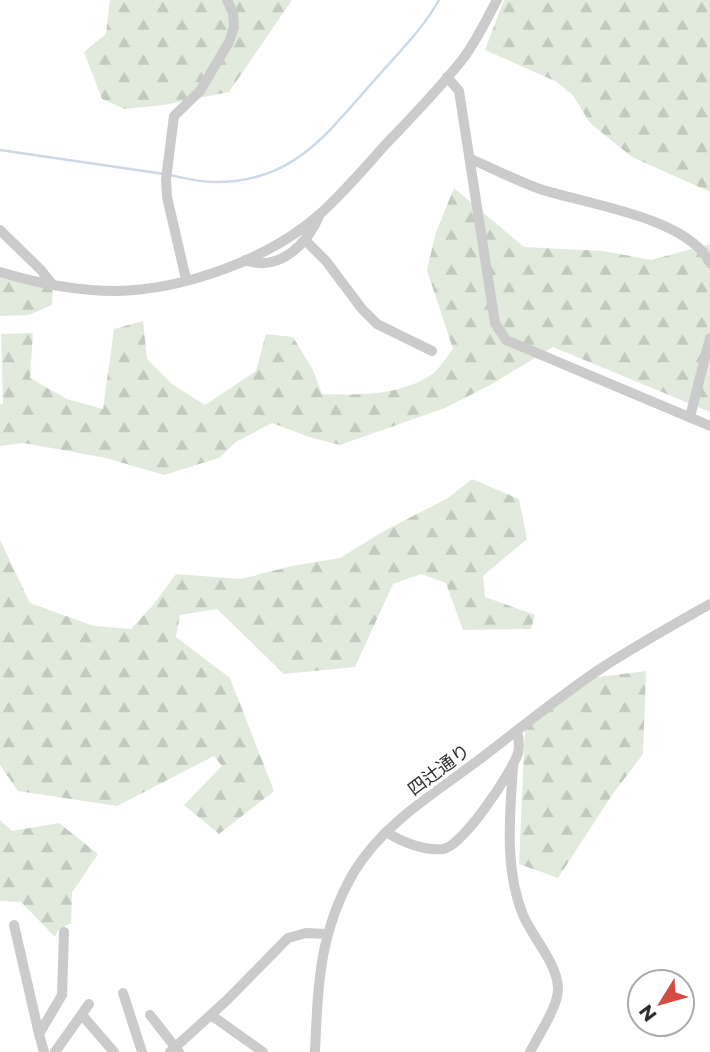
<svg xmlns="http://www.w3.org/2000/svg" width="710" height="1052" viewBox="0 0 710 1052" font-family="Montserrat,'Noto Sans JP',sans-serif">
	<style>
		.forest { fill: url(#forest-firs) }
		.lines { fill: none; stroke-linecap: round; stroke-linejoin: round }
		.stream { stroke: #cbd9e8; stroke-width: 2.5 }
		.minor { stroke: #cbcbcb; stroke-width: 10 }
		.labels { text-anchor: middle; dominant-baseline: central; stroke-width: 7; stroke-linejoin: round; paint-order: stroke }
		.street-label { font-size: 18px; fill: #2e2e2e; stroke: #fff }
	</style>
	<defs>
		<pattern id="forest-firs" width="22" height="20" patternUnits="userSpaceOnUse" patternTransform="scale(1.75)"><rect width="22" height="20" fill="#e2eadd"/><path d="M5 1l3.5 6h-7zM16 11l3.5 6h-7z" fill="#c2c9be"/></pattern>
	</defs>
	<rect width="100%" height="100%" fill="#fff"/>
	<path class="forest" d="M 110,0 L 292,0 L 229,92 L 164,105 L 125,109 L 102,99 L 84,52 L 106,34 Z
		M 504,0 L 710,0 L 710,192 L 632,157 L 590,123 L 572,94 L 555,81 L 485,50 Z
		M 454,188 L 524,247 L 603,251 L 651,260 L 710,244 L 710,412 L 553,347 L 492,384 L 445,408 L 340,445 L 309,437 L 272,423 L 236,442 L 219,458 L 164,475 L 106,458 L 24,443 L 0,446 L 0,404 L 3,404 L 1,334 L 33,333 L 30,378 L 67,399 L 103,409 L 114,329 L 143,321 L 147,359 L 172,384 L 205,405 L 256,371 L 266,334 L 293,337 L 313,370 L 322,394 C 360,395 398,396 431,375 C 440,369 446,357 453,349 L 427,270 L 436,232 Z
		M 0,277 L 53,289 L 52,305 L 29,315 L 0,316 Z
		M 472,479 L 519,499 L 527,539 L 483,576 L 485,597 L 535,615 L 531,629 L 463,630 L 446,583 L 421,574 L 393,584 L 355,667 L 284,674 L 217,609 L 180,615 L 176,637 L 230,678 L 274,791 L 219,834 L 184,805 L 222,766 L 214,756 L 117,806 L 18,791 L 0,765 L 0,540 L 30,603 L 94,626 L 131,629 L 154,604 L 176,574 L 241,579 L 292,566 L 340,558 L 384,531 L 448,498 Z
		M 646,671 L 643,754 L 612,795 L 558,878 L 519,864 L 525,727 L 590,678 Z
		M 0,820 L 12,831 L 59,823 L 98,854 L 72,893 L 71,923 L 58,930 L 55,937 L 21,902 L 0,901 Z"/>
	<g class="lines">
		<path class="stream" d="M 0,150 L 164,174
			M 170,175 C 184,178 198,182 212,182 C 291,184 324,137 372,83 C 395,56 422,31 439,0"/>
		<path class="minor" d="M 447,77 L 459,91 L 495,323 L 506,340 L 710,426
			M 471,159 C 494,169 517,181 540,189 C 585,204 688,217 710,263
			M 0,230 L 41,270 L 52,284
			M 305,240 L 326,261 L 362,309 L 377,324 L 432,351
			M 245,260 C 280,273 308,243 320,214
			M 0,272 C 37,283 77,291 115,291 C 184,290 270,259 321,213 C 345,191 366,166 387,143 C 413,116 439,89 462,60 C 476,42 486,20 497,0
			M 186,279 L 167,197 L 166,179 L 174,116 L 200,91 L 229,42 L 234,27 L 233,13 L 227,0
			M 690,417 L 710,338
			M 513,766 C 510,816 504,868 523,915 C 533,938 557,963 558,988 C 559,1005 538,1036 530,1052
			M 386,832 C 402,842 424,851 443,849 C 463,846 512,772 518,753 C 520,745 519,739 517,731
			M 14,925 L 39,1034
			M 123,993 L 142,1052
			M 82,1015 L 114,1052
			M 150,1015 L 179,1052
			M 211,1015 L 263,1052
			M 44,1052 L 39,1034 L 62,995 L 64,932
			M 55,1052 L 89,1004
			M 170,1052 L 227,1000 L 288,938 L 306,933 L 327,934
			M 315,1052 C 318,985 319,932 354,872 C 382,825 433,794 476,762 C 517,731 557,698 600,669 C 635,646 673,625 710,604"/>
	</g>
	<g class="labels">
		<g class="street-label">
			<text transform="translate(439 770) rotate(-37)">四辻通り</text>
		</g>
	</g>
	<g transform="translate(661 1003) rotate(233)"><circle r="33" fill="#ffffff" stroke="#ababab" stroke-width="2"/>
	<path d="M0-5L12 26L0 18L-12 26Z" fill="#d44b41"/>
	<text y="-10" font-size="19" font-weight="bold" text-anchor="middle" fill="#2e2e2e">N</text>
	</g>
</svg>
